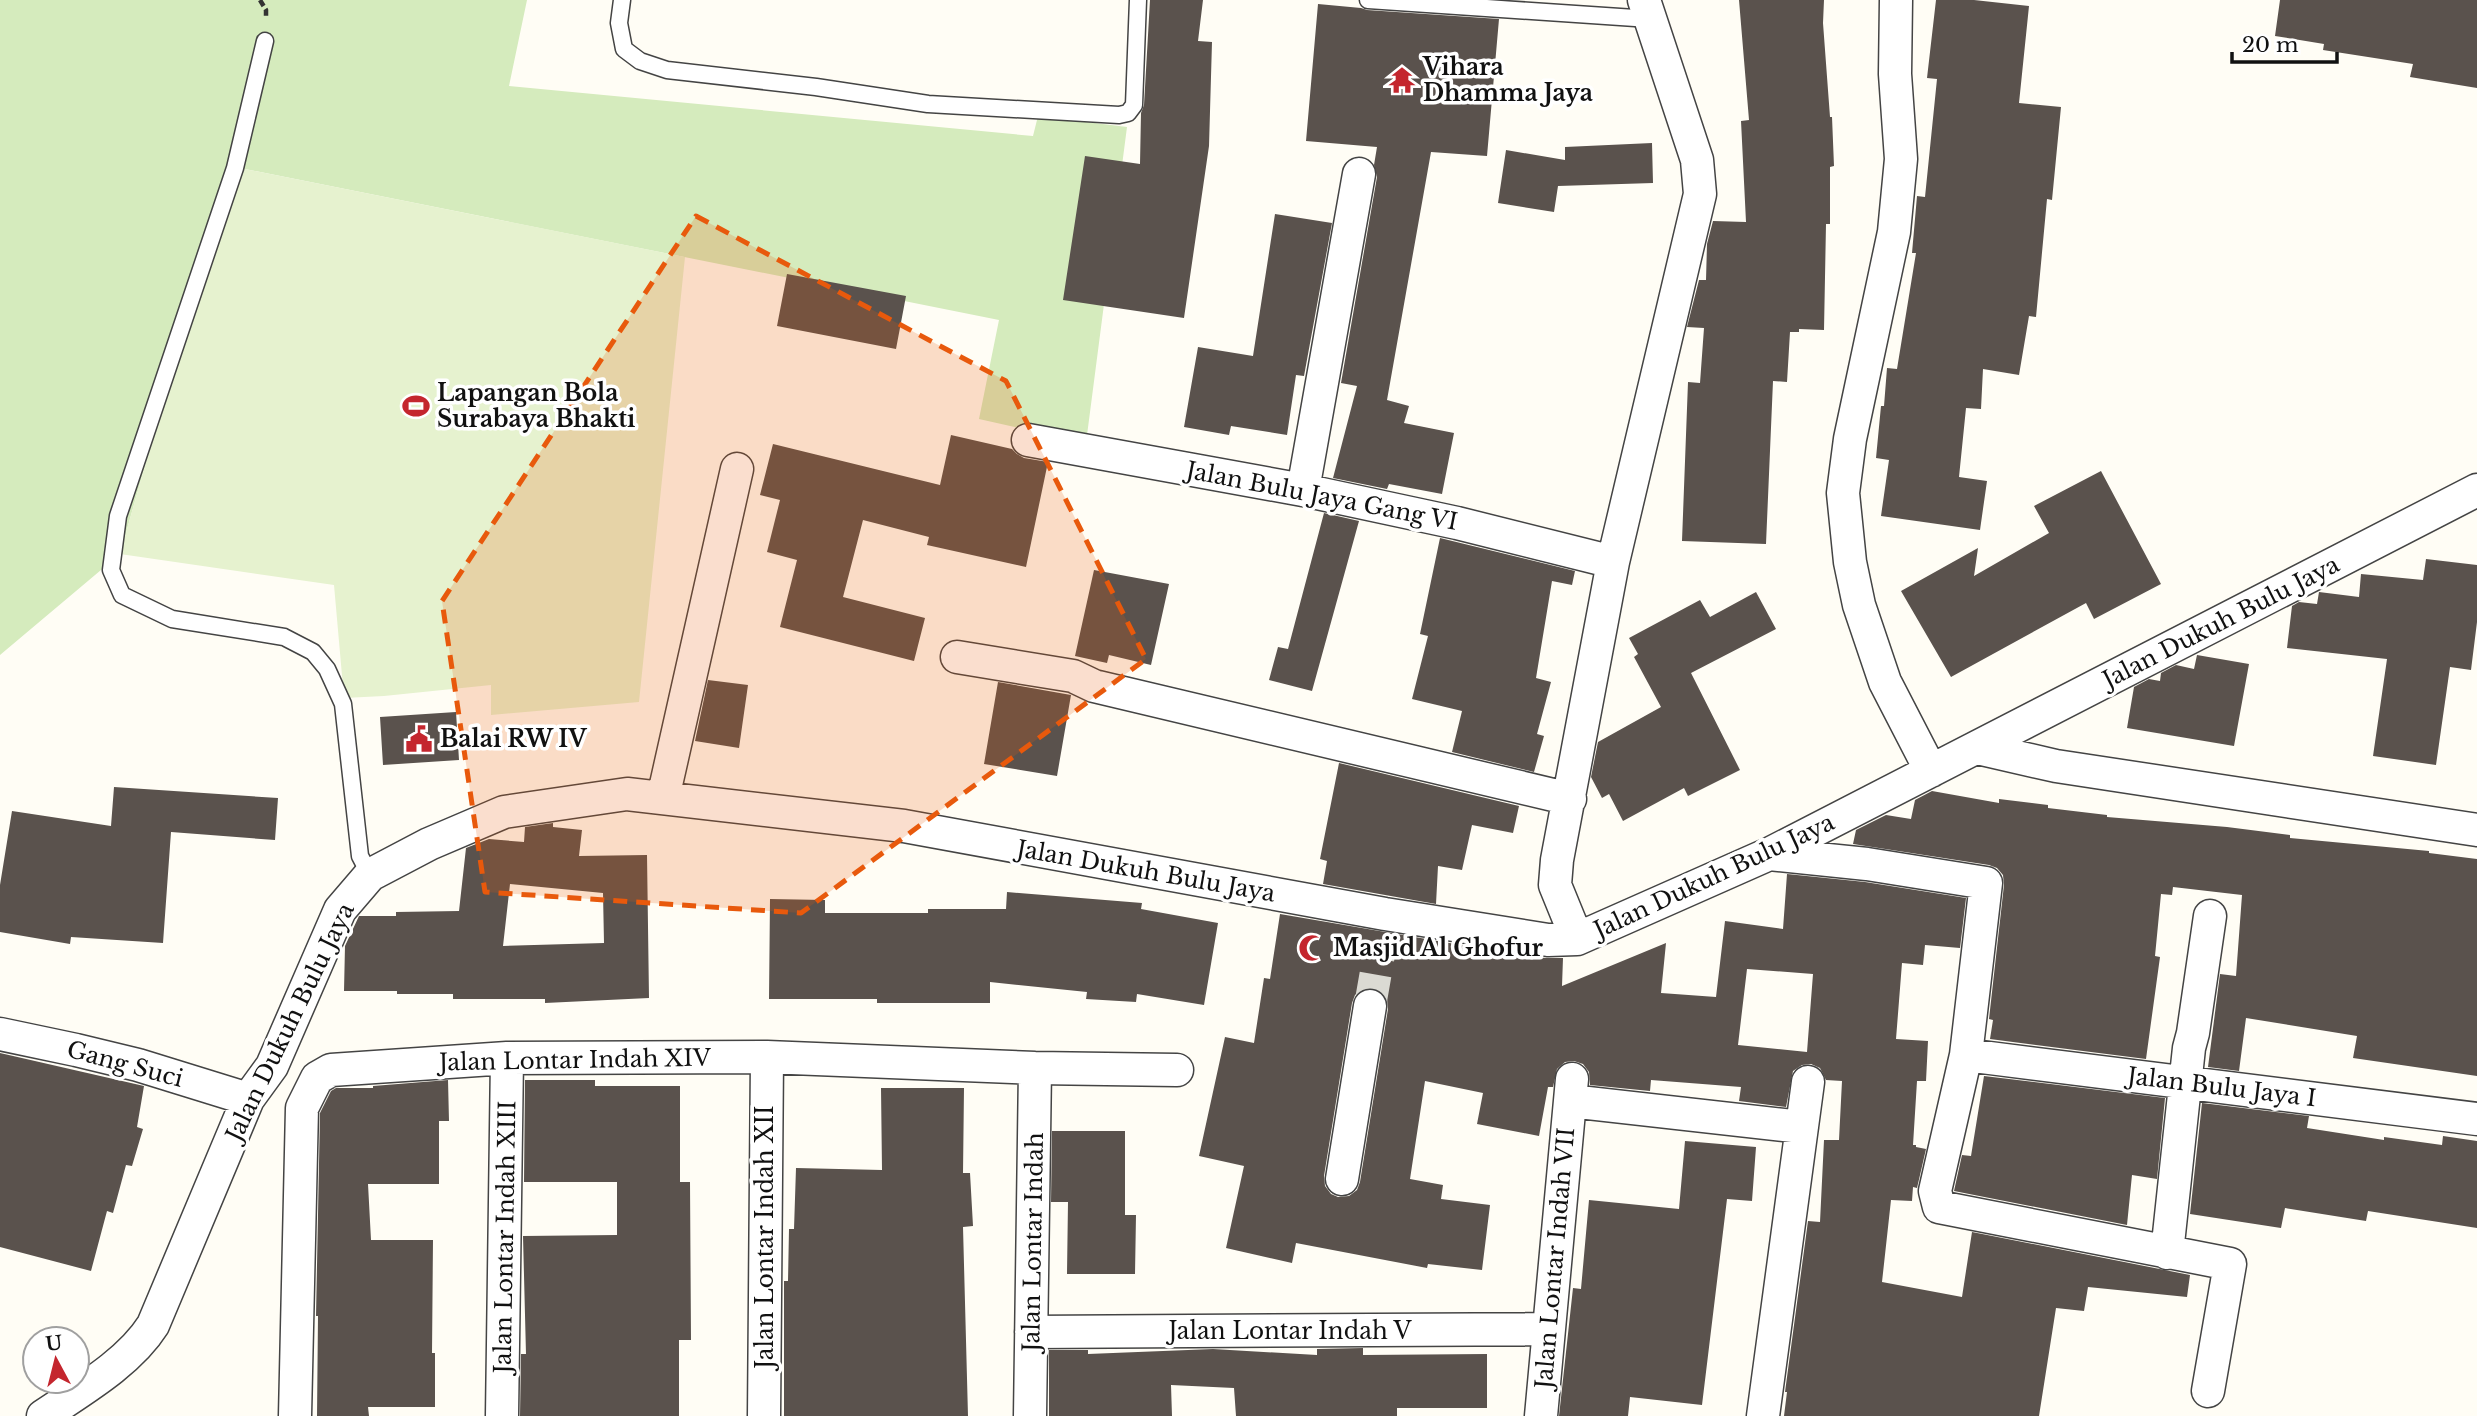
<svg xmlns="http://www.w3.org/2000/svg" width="2477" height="1416" viewBox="0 0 2477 1416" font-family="'Libre Baskerville',serif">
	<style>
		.green { fill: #d5ebbd }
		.pitch { fill: #e6f2cf }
		.building { fill: #5a524d; fill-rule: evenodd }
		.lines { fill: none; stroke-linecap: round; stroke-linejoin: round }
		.minor-tunnel { stroke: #dbdad3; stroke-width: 32; stroke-dasharray: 32 16; stroke-linecap: butt }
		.service-casing { stroke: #444; stroke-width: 19 }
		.minor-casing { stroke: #444; stroke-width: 35 }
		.path { stroke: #333; stroke-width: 4.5; stroke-dasharray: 7 3.5; stroke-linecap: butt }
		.service { stroke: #fff; stroke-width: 16 }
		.minor { stroke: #fff; stroke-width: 32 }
		.marked { fill: #e8590c; fill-opacity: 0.2; stroke: #e8590c; stroke-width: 5; stroke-dasharray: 14 9; stroke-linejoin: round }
		.labels { text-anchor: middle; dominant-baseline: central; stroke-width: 7; stroke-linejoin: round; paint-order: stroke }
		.poi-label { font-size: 23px; font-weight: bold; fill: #111; stroke: #fff; text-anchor: start }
		.street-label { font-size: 23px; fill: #111; stroke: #fff }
	</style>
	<rect width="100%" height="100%" fill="#fffdf5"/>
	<path class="green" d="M 0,0 L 527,0 L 509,86 L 1033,136 L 1038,116 L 1127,127 L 1086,443 L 979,419 L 999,320 L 230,166 L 120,554 L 0,655 Z"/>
	<path class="pitch" d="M 230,166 L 685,257 L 639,702 L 491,715 L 491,685 L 384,696 L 344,698 L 334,585 L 120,554 Z"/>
	<path class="building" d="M 1150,0 L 1203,0 L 1198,41 L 1212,42 L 1209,146 L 1184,318 L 1063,300 L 1085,156 L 1140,164 L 1141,113 L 1144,105 Z
		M 1739,0 L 1824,0 L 1823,23 L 1830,117 L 1832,117 L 1834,166 L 1830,167 L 1830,224 L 1826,224 L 1824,330 L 1799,329 L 1799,332 L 1790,332 L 1787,382 L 1773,381 L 1766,544 L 1682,541 L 1688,382 L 1700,383 L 1704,328 L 1687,327 L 1699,280 L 1706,280 L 1707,244 L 1713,221 L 1746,222 L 1741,121 L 1749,120 Z
		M 1936,0 L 1974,0 L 2029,6 L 2019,103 L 2061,107 L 2052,200 L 2047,199 L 2036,317 L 2029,316 L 2019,375 L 1983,369 L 1981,409 L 1966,408 L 1959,477 L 1987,481 L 1980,530 L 1881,516 L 1889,460 L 1876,458 L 1881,406 L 1884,406 L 1887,368 L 1897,369 L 1916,253 L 1912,253 L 1917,196 L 1925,197 L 1937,79 L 1927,78 Z
		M 2280,0 L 2477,0 L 2477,88 L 2410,77 L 2413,64 L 2323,50 L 2324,44 L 2275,36 Z
		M 1318,4 L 1361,8 L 1367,10 L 1499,19 L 1487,156 L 1431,152 L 1387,400 L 1409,406 L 1404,423 L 1454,433 L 1442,494 L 1389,484 L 1387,489 L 1333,478 L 1357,386 L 1341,383 L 1377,177 L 1374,165 L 1377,147 L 1306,141 Z
		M 1652,143 L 1653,183 L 1558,186 L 1554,212 L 1498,203 L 1506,150 L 1565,160 L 1565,147 Z
		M 1275,214 L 1332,223 L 1304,376 L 1296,375 L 1287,435 L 1231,426 L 1229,435 L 1184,427 L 1198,347 L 1253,356 Z
		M 787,274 L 906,296 L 896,349 L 777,326 Z
		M 951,435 L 1012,449 L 1017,454 L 1024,458 L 1048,462 L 1026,567 L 927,545 L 929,537 L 863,520 L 843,597 L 925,618 L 914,661 L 780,627 L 797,560 L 767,552 L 780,500 L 760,495 L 773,444 L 940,485 Z
		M 2101,471 L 2161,584 L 2094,619 L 2086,603 L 1951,677 L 1901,591 L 1978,548 L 1974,576 L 2049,533 L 2034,506 Z
		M 1324,513 L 1359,521 L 1312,691 L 1269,680 L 1278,647 L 1288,649 Z
		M 1440,538 L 1575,571 L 1572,585 L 1552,581 L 1536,678 L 1551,682 L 1537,734 L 1544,736 L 1534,772 L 1452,752 L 1462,711 L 1412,699 L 1428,636 L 1420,634 Z
		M 2426,559 L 2477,565 L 2477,622 L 2471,670 L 2450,667 L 2436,765 L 2373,756 L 2387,659 L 2287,648 L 2292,606 L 2299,602 L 2317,604 L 2319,592 L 2359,597 L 2361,574 L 2423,580 Z
		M 1094,570 L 1169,584 L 1151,665 L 1109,655 L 1107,663 L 1075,656 Z
		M 1756,592 L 1776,629 L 1691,673 L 1740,770 L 1688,796 L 1684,788 L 1623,821 L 1609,794 L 1602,798 L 1591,777 L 1598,742 L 1661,707 L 1634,657 L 1638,654 L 1629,638 L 1700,600 L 1710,617 Z
		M 2197,655 L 2249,664 L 2234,746 L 2127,728 L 2134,687 L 2149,679 L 2160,681 L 2161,673 L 2176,665 L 2194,669 Z
		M 708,680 L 748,685 L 739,748 L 695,741 Z
		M 998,682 L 1071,695 L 1057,776 L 984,764 Z
		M 456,712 L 459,760 L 383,765 L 380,717 Z
		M 1339,763 L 1519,806 L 1513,833 L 1472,825 L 1462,870 L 1438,866 L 1436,904 L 1323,884 L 1327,861 L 1320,859 Z
		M 114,787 L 278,798 L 275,840 L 171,832 L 163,943 L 71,937 L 70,944 L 0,932 L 0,885 L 12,811 L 111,826 Z
		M 1932,791 L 1999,803 L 1999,799 L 2048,805 L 2048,808 L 2107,815 L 2107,817 L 2227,827 L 2290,835 L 2290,838 L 2429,851 L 2429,853 L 2477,859 L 2477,1076 L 2353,1058 L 2357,1036 L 2246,1018 L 2239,1071 L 2208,1067 L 2220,974 L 2236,976 L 2242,895 L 2173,887 L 2172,895 L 2161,894 L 2155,956 L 2160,957 L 2146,1059 L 1990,1039 L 1993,1020 L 1989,1019 L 2004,885 L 2003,875 L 1997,868 L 1989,865 L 1853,844 L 1856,830 L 1886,815 L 1911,819 L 1915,800 Z
		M 553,823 L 553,827 L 582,830 L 579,856 L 647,855 L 649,998 L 545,1003 L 545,999 L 453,999 L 453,994 L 397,994 L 397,991 L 344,991 L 345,946 L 359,916 L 396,916 L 396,912 L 459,911 L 466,848 L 489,839 L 524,842 L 525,827 ZM 510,884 L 603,893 L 604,943 L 503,946 Z
		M 1787,874 L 1865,882 L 1966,898 L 1960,948 L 1925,945 L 1923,965 L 1902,963 L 1896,1039 L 1928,1041 L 1926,1081 L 1917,1081 L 1913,1145 L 1916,1145 L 1916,1147 L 1926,1149 L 1917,1188 L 1913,1187 L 1912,1201 L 1891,1200 L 1882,1282 L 1962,1297 L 1972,1232 L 2190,1275 L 2187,1297 L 2088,1287 L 2084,1311 L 2056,1308 L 2039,1416 L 1784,1416 L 1787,1392 L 1785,1392 L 1808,1221 L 1820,1222 L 1824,1140 L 1839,1140 L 1842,1081 L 1826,1080 L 1820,1068 L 1811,1064 L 1802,1065 L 1793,1071 L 1786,1107 L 1739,1101 L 1741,1087 L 1651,1080 L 1650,1091 L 1590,1085 L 1589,1072 L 1583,1064 L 1574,1061 L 1565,1062 L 1557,1069 L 1553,1087 L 1548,1087 L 1539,1136 L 1477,1124 L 1483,1093 L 1425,1081 L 1410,1179 L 1443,1185 L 1441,1199 L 1490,1205 L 1482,1270 L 1428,1264 L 1427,1268 L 1296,1243 L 1292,1263 L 1226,1248 L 1244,1166 L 1199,1156 L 1225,1037 L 1254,1043 L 1264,978 L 1270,979 L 1280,914 L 1473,947 L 1545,958 L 1563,958 L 1562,986 L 1666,943 L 1661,993 L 1716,997 L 1725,921 L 1783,929 ZM 1747,969 L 1813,974 L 1807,1052 L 1738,1045 ZM 1374,988 L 1381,991 L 1387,999 L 1388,1009 L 1360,1182 L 1357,1190 L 1349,1196 L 1338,1197 L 1331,1194 L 1325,1186 L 1324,1176 L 1352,1003 L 1355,995 L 1363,989 Z
		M 1007,892 L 1142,903 L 1141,909 L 1218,923 L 1204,1005 L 1137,994 L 1136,1002 L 1086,999 L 1087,992 L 990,982 L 990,1003 L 877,1003 L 877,999 L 769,999 L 770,899 L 825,900 L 825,913 L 928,913 L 928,909 L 1006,909 Z
		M 0,1053 L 144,1086 L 137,1127 L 143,1129 L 132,1166 L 126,1165 L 113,1213 L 107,1211 L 91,1271 L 0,1247 Z
		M 1984,1076 L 2165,1098 L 2157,1179 L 2132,1175 L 2127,1225 L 1954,1191 L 1962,1155 L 1971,1156 Z
		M 448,1080 L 449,1121 L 439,1121 L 439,1184 L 368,1184 L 371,1240 L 433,1240 L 432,1353 L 435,1353 L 435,1407 L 368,1407 L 369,1416 L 317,1416 L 318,1316 L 316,1316 L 320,1113 L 331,1091 L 336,1088 L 373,1088 L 373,1086 Z
		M 525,1080 L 595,1080 L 595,1086 L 680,1086 L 680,1182 L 690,1182 L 691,1340 L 679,1340 L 679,1416 L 520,1416 L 521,1354 L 526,1354 L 523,1236 L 617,1235 L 617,1182 L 524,1182 Z
		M 881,1088 L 964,1088 L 963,1173 L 970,1173 L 973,1226 L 963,1227 L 968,1416 L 784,1416 L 784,1281 L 788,1281 L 789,1229 L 794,1229 L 796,1168 L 882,1170 Z
		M 2202,1103 L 2309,1116 L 2307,1128 L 2384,1140 L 2384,1137 L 2442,1145 L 2443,1136 L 2477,1141 L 2477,1228 L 2368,1211 L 2366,1221 L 2285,1208 L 2281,1228 L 2190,1214 Z
		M 1052,1131 L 1125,1131 L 1125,1215 L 1136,1215 L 1135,1274 L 1067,1274 L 1068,1202 L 1051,1202 Z
		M 1685,1141 L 1756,1147 L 1752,1201 L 1727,1199 L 1702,1405 L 1630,1397 L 1628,1416 L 1559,1416 L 1573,1288 L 1581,1289 L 1589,1200 L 1679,1209 Z
		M 1363,1348 L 1363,1355 L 1487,1354 L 1487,1408 L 1397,1408 L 1397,1416 L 1236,1416 L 1234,1388 L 1171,1385 L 1172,1416 L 1049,1416 L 1049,1350 L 1088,1350 L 1088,1354 L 1213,1349 L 1317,1355 L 1317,1349 Z"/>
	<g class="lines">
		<path class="minor-tunnel" d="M 1370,1006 L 1381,943"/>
		<defs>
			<path id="service" d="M 622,0 L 619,23 L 624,49 L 640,61 L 667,70 L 816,87 L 928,104 L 1119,115 L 1128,113 L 1134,105 L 1138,0
				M 1368,0 L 1650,19
				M 265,41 L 235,168 L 118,516 L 111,570 L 122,595 L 172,619 L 284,637 L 313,652 L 327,669 L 343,704 L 360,856 L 370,875"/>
			<path id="minor" d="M 1896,0 L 1895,74 L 1901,159 L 1894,232 L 1850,439 L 1843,493 L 1850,562 L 1859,605 L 1885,682 L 1931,771
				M 1028,440 L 1303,490 L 1457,523 L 1613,562
				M 1303,490 L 1359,174
				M 957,657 L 1073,676 L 1094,686 L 1570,799
				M 1977,748 L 2056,766 L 2477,830
				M 663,798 L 737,469
				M 1769,854 L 1867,864 L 1986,883 L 1966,1055 L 1935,1191 L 1939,1207 L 2230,1264 L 2208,1391
				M 1577,939 L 1555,885 L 1557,860 L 1613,562 L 1700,194 L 1697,160 L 1644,0
				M 0,1034 L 76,1050 L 138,1065 L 248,1099
				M 1966,1055 L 2477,1119
				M 1570,1101 L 1802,1127
				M 1342,1179 L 1370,1006
				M 2167,1253 L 2189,1048 L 2193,1033 L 2210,916
				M 1031,1332 L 1549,1329
				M 43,1416 C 80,1391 129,1363 153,1325 L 248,1099 L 272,1066 L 340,910 L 370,875 L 429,844 L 504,812 L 627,794 L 904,826 L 1385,914 L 1548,940 L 1577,939 L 1769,854 L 2477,490
				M 295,1416 L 302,1108 L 317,1078 L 331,1070 L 507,1058 L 767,1057 L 1035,1068 L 1177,1070
				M 502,1416 L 507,1058
				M 764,1416 L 767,1057
				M 1030,1416 L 1035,1068
				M 1541,1416 L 1572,1079
				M 1763,1416 L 1808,1082"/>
		</defs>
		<use href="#service" class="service-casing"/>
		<use href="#minor" class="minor-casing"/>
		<path class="path" d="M 260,0 L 266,10 L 266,16"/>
		<use href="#service" class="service"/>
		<use href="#minor" class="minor"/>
	</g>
	<path class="marked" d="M 696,216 L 1006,381 L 1146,659 L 801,913 L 485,892 L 442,601 Z"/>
	<defs>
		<symbol id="temple-bare" viewBox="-9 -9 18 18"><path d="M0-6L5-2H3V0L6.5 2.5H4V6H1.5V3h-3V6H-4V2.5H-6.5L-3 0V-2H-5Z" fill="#c4262e" stroke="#fff" stroke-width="2.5" paint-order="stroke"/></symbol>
		<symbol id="stadium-bare" viewBox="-9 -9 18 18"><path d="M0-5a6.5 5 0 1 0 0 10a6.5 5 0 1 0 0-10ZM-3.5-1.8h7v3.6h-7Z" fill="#c4262e" stroke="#fff" stroke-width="2.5" paint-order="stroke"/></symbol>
		<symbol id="civic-bare" viewBox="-9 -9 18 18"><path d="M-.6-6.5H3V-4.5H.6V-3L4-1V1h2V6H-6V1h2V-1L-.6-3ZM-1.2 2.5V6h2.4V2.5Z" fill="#c4262e" stroke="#fff" stroke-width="2.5" paint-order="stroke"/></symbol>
		<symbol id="mosque-bare" viewBox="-9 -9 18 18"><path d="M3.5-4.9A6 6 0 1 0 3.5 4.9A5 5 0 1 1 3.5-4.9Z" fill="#c4262e" stroke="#fff" stroke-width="2.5" paint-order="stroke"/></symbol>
	</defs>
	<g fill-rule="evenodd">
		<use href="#temple-bare" x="1383" y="61" width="38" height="38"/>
		<use href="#stadium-bare" x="397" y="387" width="38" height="38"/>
		<use href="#civic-bare" x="400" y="720" width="38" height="38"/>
		<use href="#mosque-bare" x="1293" y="929" width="38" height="38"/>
	</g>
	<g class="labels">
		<g class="poi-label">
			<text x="1423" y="67">Vihara<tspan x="1423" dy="26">Dhamma Jaya</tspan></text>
			<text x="437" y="393">Lapangan Bola<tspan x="437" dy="26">Surabaya Bhakti</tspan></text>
			<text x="440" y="739">Balai RW IV</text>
			<text x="1333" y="948">Masjid Al Ghofur</text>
		</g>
		<g class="street-label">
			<text transform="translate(1322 496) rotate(11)">Jalan Bulu Jaya Gang VI</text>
			<text transform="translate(2221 622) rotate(-27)">Jalan Dukuh Bulu Jaya</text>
			<text transform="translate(1146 871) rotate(10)">Jalan Dukuh Bulu Jaya</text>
			<text transform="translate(1714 876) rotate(-25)">Jalan Dukuh Bulu Jaya</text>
			<text transform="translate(290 1022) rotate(-64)">Jalan Dukuh Bulu Jaya</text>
			<text transform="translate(575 1060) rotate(-1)">Jalan Lontar Indah XIV</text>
			<text transform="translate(125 1064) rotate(15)">Gang Suci</text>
			<text transform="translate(2222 1087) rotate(7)">Jalan Bulu Jaya I</text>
			<text transform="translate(505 1237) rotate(-89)">Jalan Lontar Indah XIII</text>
			<text transform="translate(765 1237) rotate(-90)">Jalan Lontar Indah XII</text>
			<text transform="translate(1033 1242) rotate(-89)">Jalan Lontar Indah</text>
			<text transform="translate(1555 1258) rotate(-85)">Jalan Lontar Indah VII</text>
			<text x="1290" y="1331">Jalan Lontar Indah V</text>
		</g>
	</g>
	<g transform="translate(56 1360) rotate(353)"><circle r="33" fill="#ffffff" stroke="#a0a0a0" stroke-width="2"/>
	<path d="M0-5L12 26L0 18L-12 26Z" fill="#c4262e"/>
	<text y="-10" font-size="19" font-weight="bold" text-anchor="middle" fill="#111111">U</text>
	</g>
	<path d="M2232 52v10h105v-10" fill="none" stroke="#111111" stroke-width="3.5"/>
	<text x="2242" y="52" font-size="21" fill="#111111" stroke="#ffffff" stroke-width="5" paint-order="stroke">20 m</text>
</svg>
